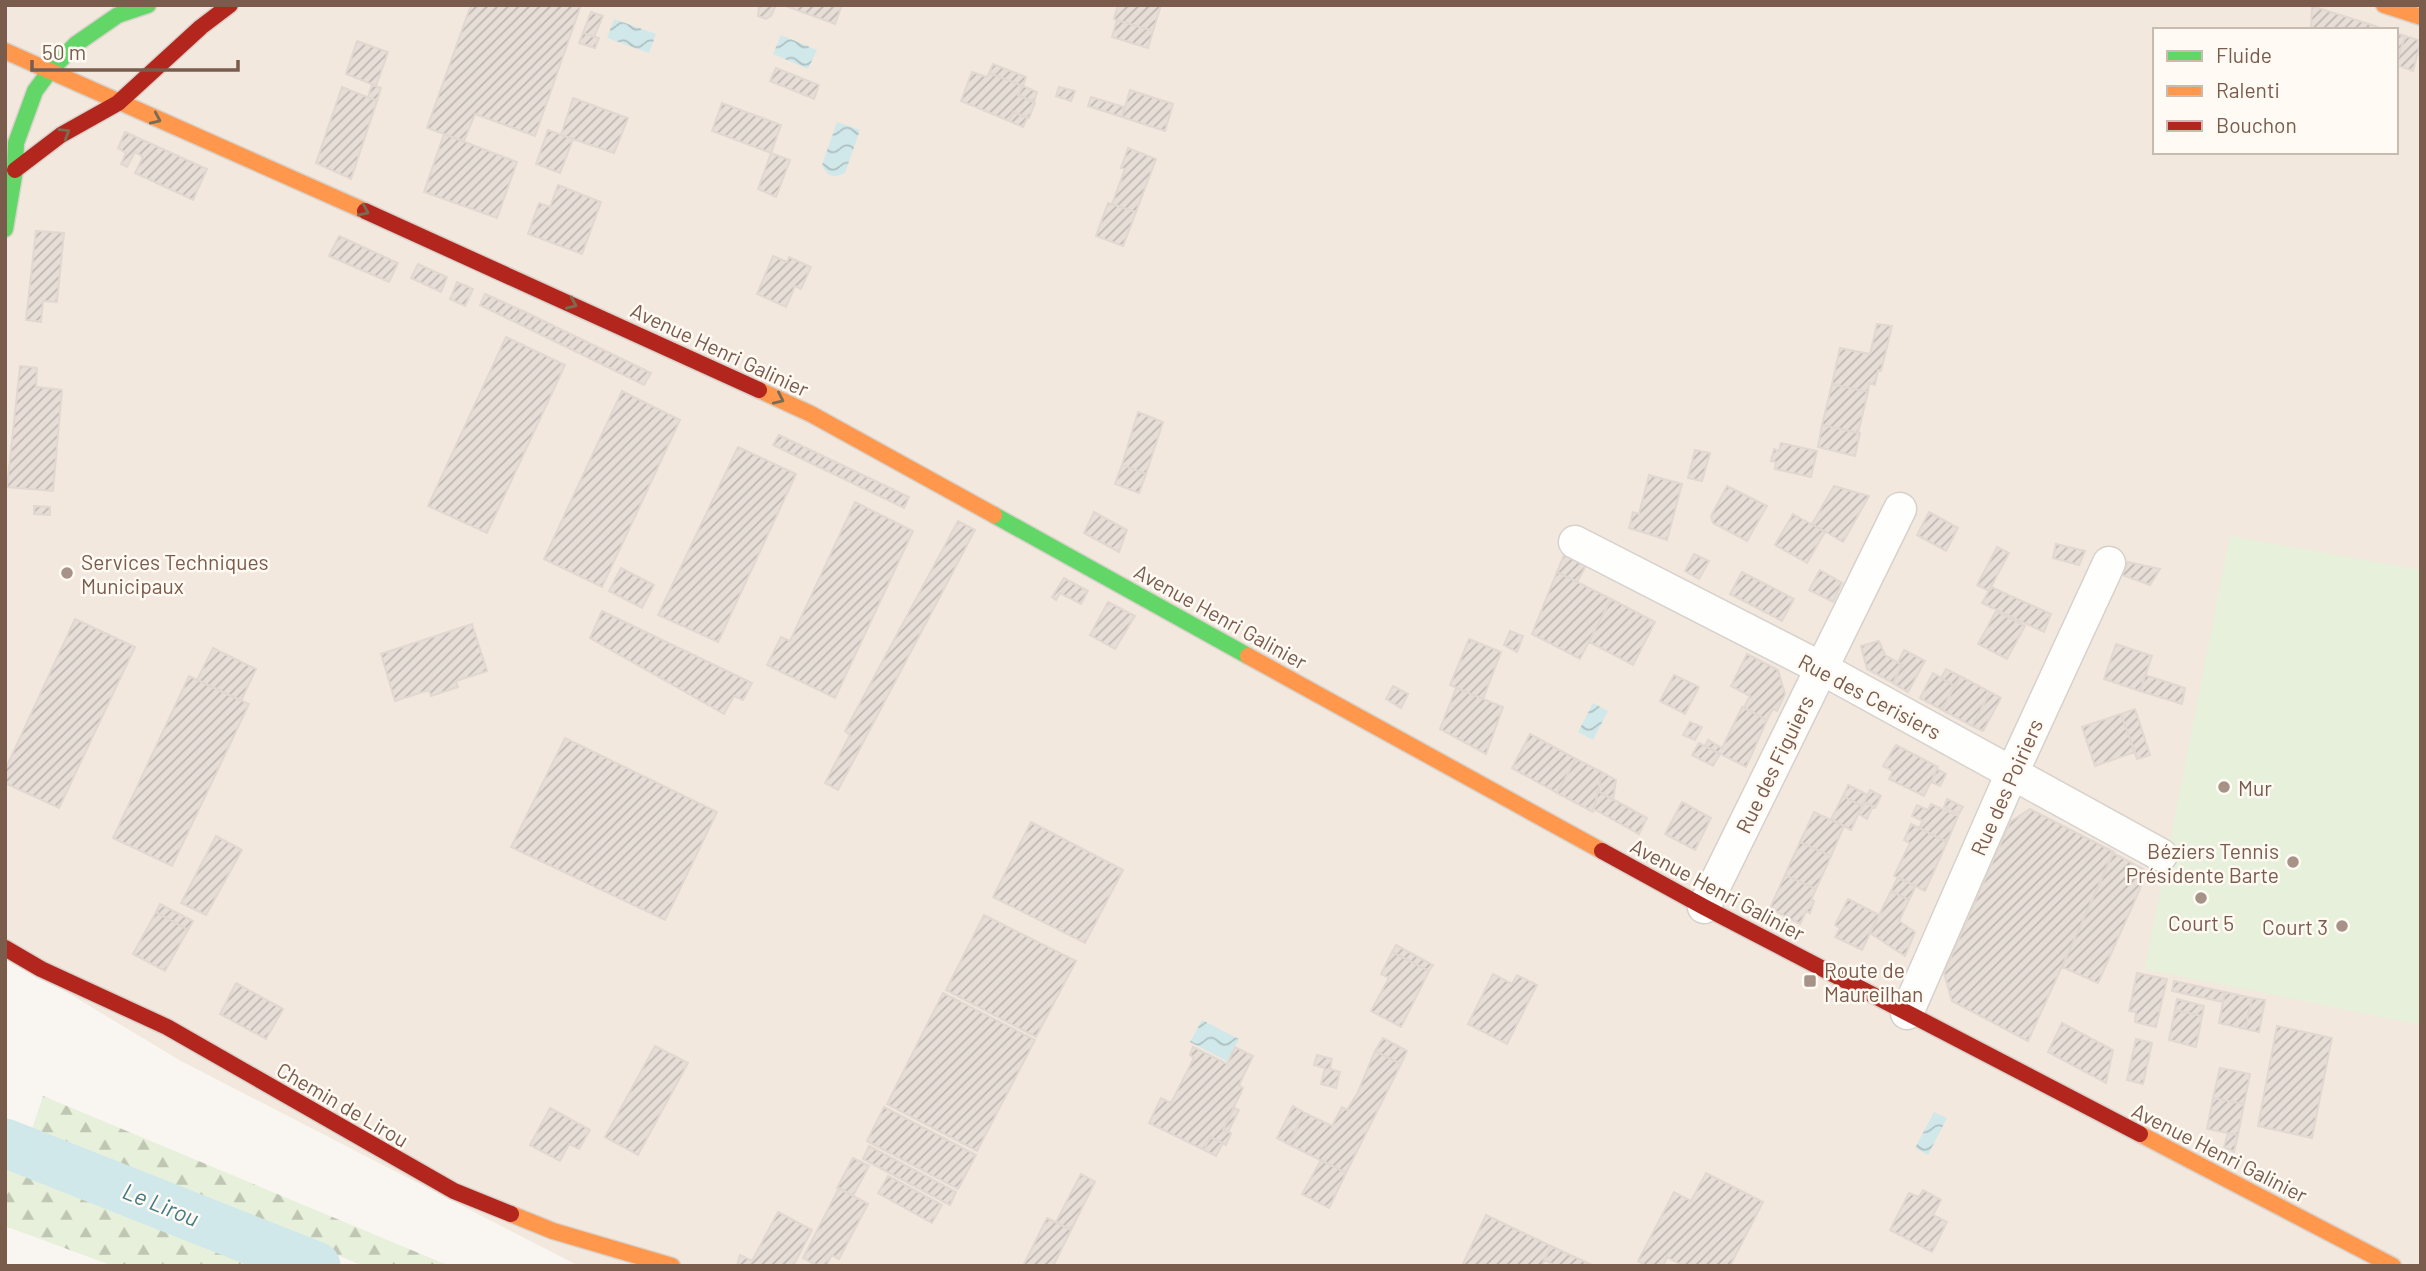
<svg xmlns="http://www.w3.org/2000/svg" width="2426" height="1271" viewBox="0 0 2426 1271" font-family="Barlow,sans-serif">
	<style>
		.residential { fill: #f2e8de; fill-rule: evenodd }
		.grass { fill: #e7f0db }
		.forest { fill: url(#forest-firs) }
		.water { fill: url(#water-waves) }
		.lines { fill: none; stroke-linecap: round; stroke-linejoin: round }
		.river { stroke: #d0e8ea; stroke-width: 49 }
		.building { fill: url(#building-hatch); stroke: #e2d8d2; stroke-width: 2 }
		.street-casing { stroke: #d7d1cb; stroke-width: 35 }
		.fast-casing { stroke: #d9d2cb; stroke-width: 19 }
		.slow-casing { stroke: #d9d2cb; stroke-width: 19 }
		.jam-casing { stroke: #d9d2cb; stroke-width: 19 }
		.street { stroke: #fefefd; stroke-width: 32 }
		.fast { stroke: #63d668; stroke-width: 16 }
		.slow { stroke: #ff974d; stroke-width: 16 }
		.jam { stroke: #b3261e; stroke-width: 16 }
		.oneway { stroke: #776e51 }
		.poi-dot { fill: #a69286; stroke: #fffaf3; stroke-width: 2.5 }
		.labels { text-anchor: middle; dominant-baseline: central; stroke-width: 5; stroke-linejoin: round; paint-order: stroke }
		.street-label { font-size: 21px; fill: #7a5c4d; stroke: #fffaf3 }
		.poi-label { font-size: 21px; fill: #7a5c4d; stroke: #fffaf3; text-anchor: start }
		.water-label { font-size: 23px; font-style: italic; fill: #437c86; stroke: #fffaf3 }
	</style>
	<defs>
		<pattern id="forest-firs" width="22" height="20" patternUnits="userSpaceOnUse" patternTransform="scale(1.75)"><rect width="22" height="20" fill="#e7f0db"/><path d="M5 1l3.5 6h-7zM16 11l3.5 6h-7z" fill="#c0c6b4"/></pattern>
		<pattern id="water-waves" width="16" height="10" patternUnits="userSpaceOnUse" patternTransform="scale(1.75)"><rect width="16" height="10" fill="#d0e8ea"/><path d="M0 5q4-4 8 0t8 0" fill="none" stroke="#aebfc0"/></pattern>
		<pattern id="building-hatch" width="6" height="6" patternUnits="userSpaceOnUse" patternTransform="scale(1.75)"><rect width="6" height="6" fill="#e6ded7"/><path d="M-1 1l2-2M0 6l6-6M5 7l2-2" fill="none" stroke="#bfb7b1"/></pattern>
	</defs>
	<rect width="100%" height="100%" fill="#f9f5f0"/>
	<path class="residential" d="M 5,5 L 2421,5 L 2421,1266 L 579,1266 L 181,1061 L 5,955 ZM 2155,30 L 2396,30 L 2396,152 L 2155,152 Z"/>
	<path class="grass" d="M 2230,536 L 2421,570 L 2421,1025 L 2145,969 Z"/>
	<path class="forest" d="M 43,1096 L 440,1262 L 451,1266 L 364,1266 L 32,1129 Z
		M 5,1155 L 12,1157 L 288,1266 L 113,1266 L 5,1226 Z"/>
	<path class="water" d="M 614,19 L 656,34 L 649,53 L 607,38 Z
		M 781,35 L 817,50 L 808,69 L 773,54 Z
		M 837,122 L 860,130 L 845,173 C 834,179 827,176 822,165 Z
		M 1593,703 L 1608,711 L 1593,740 L 1578,732 Z
		M 1202,1020 L 1239,1039 L 1227,1061 L 1190,1042 Z
		M 1934,1112 L 1947,1118 L 1928,1155 L 1915,1148 Z"/>
	<g class="lines">
		<path class="river" d="M 5,1143 L 316,1266"/>
	</g>
	<path class="building" d="M 471,5 L 581,5 L 535,136 L 475,114 L 464,141 L 427,128 Z
		M 759,5 L 776,5 L 771,16 L 766,19 L 758,16 Z
		M 783,5 L 842,5 L 835,24 Z
		M 1118,5 L 1161,5 L 1153,31 L 1114,19 Z
		M 2312,6 L 2378,27 L 2377,30 L 2311,30 Z
		M 591,12 L 603,16 L 594,37 L 583,33 Z
		M 1117,20 L 1153,31 L 1148,48 L 1112,37 Z
		M 583,33 L 599,38 L 595,48 L 579,43 Z
		M 2396,33 L 2405,36 L 2396,64 Z
		M 2405,36 L 2421,41 L 2413,71 L 2396,65 Z
		M 357,41 L 388,52 L 376,86 L 346,74 Z
		M 993,64 L 1026,77 L 1023,86 L 989,73 Z
		M 776,68 L 819,85 L 814,99 L 770,81 Z
		M 972,72 L 987,77 L 989,73 L 1023,86 L 1018,95 L 1035,103 L 1029,118 L 1013,112 L 1009,121 L 961,101 Z
		M 372,85 L 381,88 L 377,101 L 368,97 Z
		M 1023,86 L 1037,92 L 1034,102 L 1018,95 Z
		M 342,87 L 377,101 L 351,179 L 316,163 Z
		M 1059,87 L 1075,91 L 1071,101 L 1056,96 Z
		M 1130,90 L 1173,104 L 1165,131 L 1122,117 Z
		M 1091,97 L 1124,107 L 1122,117 L 1088,106 Z
		M 573,98 L 628,118 L 614,153 L 561,135 Z
		M 722,103 L 781,125 L 771,153 L 712,131 Z
		M 1013,112 L 1027,118 L 1023,127 L 1009,121 Z
		M 548,130 L 573,139 L 560,173 L 536,164 Z
		M 125,132 L 207,169 L 193,200 L 135,173 L 143,157 L 135,152 L 127,167 L 121,164 L 126,153 L 118,148 Z
		M 444,134 L 517,162 L 497,218 L 424,192 Z
		M 1128,148 L 1156,159 L 1136,212 L 1112,204 L 1125,169 L 1121,168 Z
		M 771,153 L 790,160 L 776,197 L 758,189 Z
		M 558,185 L 601,202 L 582,254 L 528,234 L 539,203 L 550,207 Z
		M 1108,203 L 1136,212 L 1123,246 L 1096,236 Z
		M 36,231 L 64,233 L 57,302 L 43,301 L 41,322 L 26,320 Z
		M 339,236 L 398,263 L 389,282 L 329,256 Z
		M 773,256 L 787,262 L 789,257 L 811,267 L 801,289 L 795,286 L 786,307 L 757,294 Z
		M 418,264 L 447,277 L 441,292 L 411,278 Z
		M 457,282 L 473,289 L 465,306 L 450,299 Z
		M 485,294 L 521,310 L 515,322 L 480,305 Z
		M 521,310 L 651,373 L 644,385 L 515,322 Z
		M 1877,324 L 1892,326 L 1881,371 L 1878,370 L 1875,385 L 1869,383 L 1868,392 L 1832,384 L 1840,348 L 1870,354 Z
		M 506,337 L 565,365 L 487,533 L 428,506 Z
		M 20,366 L 37,368 L 36,387 L 62,390 L 53,491 L 7,487 Z
		M 1832,384 L 1868,392 L 1858,433 L 1822,425 Z
		M 622,391 L 680,420 L 602,587 L 544,559 Z
		M 1138,412 L 1163,422 L 1146,474 L 1122,465 Z
		M 1822,425 L 1860,433 L 1855,456 L 1818,447 Z
		M 779,435 L 909,497 L 904,508 L 773,445 Z
		M 1781,443 L 1817,451 L 1811,477 L 1775,469 L 1776,462 L 1771,461 L 1774,449 L 1779,451 Z
		M 738,447 L 796,474 L 718,642 L 658,615 Z
		M 1695,450 L 1710,453 L 1702,481 L 1688,478 Z
		M 1122,465 L 1146,474 L 1139,493 L 1115,484 Z
		M 1649,475 L 1682,484 L 1667,540 L 1629,528 L 1633,512 L 1639,514 Z
		M 1727,486 L 1767,506 L 1747,541 L 1713,523 L 1711,516 Z
		M 1834,486 L 1869,496 L 1843,542 L 1812,524 Z
		M 855,502 L 913,531 L 835,698 L 767,665 L 781,637 L 790,641 Z
		M 34,506 L 50,507 L 50,515 L 34,514 Z
		M 1094,512 L 1127,530 L 1119,552 L 1084,533 Z
		M 1929,512 L 1958,528 L 1946,551 L 1917,535 Z
		M 1793,514 L 1825,532 L 1807,563 L 1775,545 Z
		M 958,521 L 975,530 L 838,790 L 825,783 L 850,735 L 845,731 Z
		M 2056,544 L 2085,551 L 2079,565 L 2053,558 Z
		M 1997,547 L 2009,553 L 1989,591 L 1977,585 Z
		M 1694,554 L 1709,561 L 1699,579 L 1685,571 Z
		M 1564,555 L 1586,566 L 1577,582 L 1557,572 Z
		M 2128,562 L 2160,569 L 2150,585 L 2122,575 Z
		M 621,568 L 654,585 L 642,608 L 609,591 Z
		M 1820,570 L 1842,583 L 1833,602 L 1809,590 Z
		M 1557,572 L 1611,599 L 1580,659 L 1532,634 Z
		M 1742,572 L 1794,599 L 1782,621 L 1730,594 Z
		M 1064,578 L 1088,591 L 1081,604 L 1060,593 L 1056,600 L 1052,597 Z
		M 1991,587 L 2051,614 L 2044,632 L 1982,603 Z
		M 1611,599 L 1655,622 L 1633,665 L 1589,642 Z
		M 1108,602 L 1135,616 L 1115,649 L 1090,635 Z
		M 602,611 L 752,683 L 743,700 L 734,696 L 724,714 L 590,638 Z
		M 1996,611 L 2025,626 L 2007,659 L 1978,644 Z
		M 75,619 L 135,647 L 59,808 L 5,783 L 5,770 Z
		M 472,624 L 487,671 L 456,681 L 458,687 L 431,696 L 429,690 L 395,701 L 381,654 Z
		M 1510,631 L 1523,636 L 1517,652 L 1504,645 Z
		M 1469,639 L 1501,652 L 1483,699 L 1450,685 Z
		M 1879,641 L 1885,655 L 1902,665 L 1893,683 L 1867,669 L 1861,646 Z
		M 2116,644 L 2152,656 L 2140,691 L 2104,679 Z
		M 213,648 L 256,669 L 241,701 L 197,680 Z
		M 1904,650 L 1925,661 L 1908,692 L 1893,683 L 1902,665 L 1898,662 Z
		M 1747,654 L 1778,670 L 1785,694 L 1777,711 L 1773,709 L 1767,720 L 1744,707 L 1750,696 L 1731,686 Z
		M 1946,669 L 1960,676 L 1955,686 L 1941,678 Z
		M 1933,673 L 1955,686 L 1942,710 L 1920,698 Z
		M 1674,675 L 1699,687 L 1685,714 L 1660,701 Z
		M 2145,675 L 2185,688 L 2182,704 L 2140,691 Z
		M 189,676 L 249,704 L 172,866 L 113,838 Z
		M 1960,676 L 1990,692 L 1972,726 L 1942,710 Z
		M 1393,686 L 1408,694 L 1401,708 L 1386,699 Z
		M 1456,688 L 1503,707 L 1486,754 L 1440,729 Z
		M 1990,692 L 2001,698 L 1983,731 L 1972,726 Z
		M 1742,707 L 1767,720 L 1746,767 L 1705,746 L 1708,740 L 1722,748 Z
		M 2135,709 L 2150,755 L 2137,759 L 2121,714 Z
		M 2121,714 L 2135,752 L 2095,766 L 2082,727 Z
		M 1690,722 L 1702,727 L 1695,740 L 1683,735 Z
		M 1530,734 L 1576,759 L 1557,793 L 1512,768 Z
		M 565,738 L 717,812 L 665,920 L 511,847 Z
		M 1699,743 L 1720,754 L 1713,766 L 1692,755 Z
		M 1896,745 L 1938,767 L 1924,796 L 1889,779 L 1893,771 L 1883,766 Z
		M 1576,759 L 1602,772 L 1593,812 L 1557,793 Z
		M 1937,769 L 1946,774 L 1940,786 L 1931,782 Z
		M 1602,772 L 1616,780 L 1613,800 L 1598,791 Z
		M 1848,785 L 1868,795 L 1862,806 L 1843,796 Z
		M 1870,790 L 1881,796 L 1875,808 L 1864,802 Z
		M 1598,791 L 1647,818 L 1639,834 L 1594,809 Z
		M 1843,796 L 1862,806 L 1851,830 L 1831,819 Z
		M 1947,799 L 1963,807 L 1959,814 L 1944,807 Z
		M 1682,802 L 1711,818 L 1695,850 L 1665,834 Z
		M 1864,802 L 1873,806 L 1867,819 L 1859,814 Z
		M 1931,804 L 1958,816 L 1947,842 L 1919,828 L 1923,821 L 1912,816 L 1917,805 L 1928,810 Z
		M 2030,809 L 2114,852 L 2028,1041 L 1952,1001 L 1944,973 L 2010,822 Z
		M 1814,812 L 1844,826 L 1831,856 L 1800,842 Z
		M 1031,822 L 1123,870 L 1085,943 L 993,897 Z
		M 1911,824 L 1947,842 L 1925,891 L 1894,876 L 1910,843 L 1904,840 Z
		M 216,836 L 242,850 L 206,915 L 181,903 Z
		M 1800,842 L 1831,856 L 1816,889 L 1785,875 Z
		M 2113,853 L 2145,870 L 2140,889 L 2098,983 L 2062,967 Z
		M 1785,875 L 1816,889 L 1811,900 L 1814,901 L 1810,913 L 1806,911 L 1800,924 L 1770,908 Z
		M 1898,877 L 1916,886 L 1909,900 L 1891,891 Z
		M 1891,891 L 1909,900 L 1899,921 L 1915,932 L 1905,956 L 1870,933 Z
		M 1848,899 L 1879,915 L 1862,950 L 1835,937 L 1840,928 L 1835,925 Z
		M 160,904 L 193,921 L 188,930 L 156,912 Z
		M 156,912 L 188,930 L 165,971 L 133,954 Z
		M 984,915 L 1076,961 L 1036,1037 L 946,990 Z
		M 1396,945 L 1433,965 L 1429,971 L 1392,952 Z
		M 1392,952 L 1429,971 L 1401,1027 L 1371,1011 L 1389,978 L 1381,974 Z
		M 2137,973 L 2167,979 L 2156,1027 L 2135,1022 L 2136,1012 L 2129,1011 Z
		M 1493,974 L 1512,984 L 1517,975 L 1537,985 L 1507,1044 L 1468,1024 Z
		M 2174,981 L 2225,992 L 2223,1002 L 2172,991 Z
		M 236,983 L 283,1009 L 266,1039 L 220,1014 Z
		M 2225,992 L 2252,998 L 2245,1029 L 2219,1023 Z
		M 943,993 L 1035,1040 L 977,1151 L 887,1104 Z
		M 2252,998 L 2265,1000 L 2259,1032 L 2245,1029 Z
		M 2177,999 L 2204,1006 L 2202,1016 L 2175,1010 Z
		M 2175,1010 L 2202,1016 L 2196,1047 L 2169,1040 Z
		M 2062,1023 L 2113,1050 L 2106,1083 L 2048,1052 Z
		M 2277,1026 L 2332,1038 L 2312,1138 L 2258,1126 Z
		M 1383,1038 L 1407,1051 L 1401,1064 L 1375,1051 Z
		M 2136,1039 L 2152,1043 L 2143,1084 L 2127,1080 Z
		M 655,1046 L 688,1063 L 638,1155 L 605,1137 Z
		M 1193,1047 L 1227,1064 L 1235,1047 L 1253,1056 L 1239,1085 L 1243,1088 L 1223,1130 L 1231,1133 L 1226,1145 L 1210,1137 L 1204,1150 L 1149,1123 L 1161,1098 L 1171,1103 L 1194,1058 L 1190,1055 Z
		M 1375,1051 L 1401,1064 L 1346,1173 L 1288,1144 L 1305,1113 L 1332,1126 L 1342,1107 L 1347,1110 L 1358,1092 Z
		M 1317,1055 L 1332,1059 L 1330,1069 L 1340,1072 L 1336,1088 L 1321,1084 L 1325,1068 L 1314,1065 Z
		M 2220,1068 L 2250,1074 L 2244,1104 L 2213,1098 Z
		M 2213,1098 L 2244,1104 L 2238,1135 L 2207,1129 Z
		M 1293,1106 L 1305,1113 L 1288,1144 L 1277,1138 Z
		M 884,1107 L 976,1155 L 958,1189 L 867,1141 Z
		M 550,1108 L 590,1130 L 579,1149 L 569,1144 L 560,1161 L 530,1145 Z
		M 1234,1108 L 1239,1110 L 1228,1132 L 1223,1130 Z
		M 2228,1133 L 2238,1135 L 2234,1152 L 2224,1147 Z
		M 1210,1137 L 1223,1143 L 1216,1156 L 1204,1150 Z
		M 869,1146 L 956,1192 L 950,1205 L 863,1159 Z
		M 853,1158 L 869,1166 L 853,1196 L 837,1188 Z
		M 1321,1160 L 1346,1173 L 1329,1208 L 1302,1194 Z
		M 1706,1173 L 1763,1202 L 1730,1266 L 1683,1266 L 1667,1257 L 1663,1266 L 1647,1266 L 1638,1261 L 1674,1192 L 1691,1201 Z
		M 1081,1174 L 1095,1182 L 1071,1230 L 1056,1222 Z
		M 888,1176 L 942,1205 L 932,1223 L 878,1193 Z
		M 839,1188 L 868,1204 L 839,1259 L 832,1255 L 826,1266 L 818,1266 L 803,1258 Z
		M 1923,1190 L 1941,1200 L 1933,1215 L 1947,1222 L 1932,1252 L 1890,1230 L 1909,1193 L 1919,1197 Z
		M 778,1212 L 812,1230 L 793,1266 L 737,1266 L 740,1255 L 752,1261 Z
		M 1486,1215 L 1551,1246 L 1542,1266 L 1462,1266 Z
		M 1047,1218 L 1071,1230 L 1053,1266 L 1023,1266 Z
		M 1551,1246 L 1594,1266 L 1556,1266 L 1544,1260 Z"/>
	<g class="lines">
		<defs>
			<path id="street" d="M 1575,542 L 1821,668 L 2161,855
				M 1704,907 L 1900,509
				M 1907,1013 L 2012,773 L 2109,563"/>
			<path id="fast" d="M 5,229 L 15,170 L 16,143 L 35,91 L 49,72 L 76,44 L 118,15 L 148,5
				M 994,515 L 1248,656"/>
			<path id="slow" d="M 2384,5 L 2421,17
				M 5,51 L 365,211
				M 759,390 L 811,414 L 994,515
				M 1248,656 L 1602,851
				M 2140,1134 L 2393,1266
				M 511,1214 L 553,1231 L 672,1266"/>
			<path id="jam" d="M 15,170 L 61,135 L 118,103 L 201,27 L 230,5
				M 365,211 L 759,390
				M 1602,851 L 1704,907 L 2140,1134
				M 5,948 L 41,969 L 167,1027 L 454,1191 L 511,1214"/>
		</defs>
		<use href="#street" class="street-casing"/>
		<use href="#fast" class="fast-casing"/>
		<use href="#slow" class="slow-casing"/>
		<use href="#jam" class="jam-casing"/>
		<use href="#street" class="street"/>
		<use href="#fast" class="fast"/>
		<use href="#slow" class="slow"/>
		<use href="#jam" class="jam"/>
	</g>
	<defs><path id="oneway-chevron" d="M-2-3.5L2.5 0L-2 3.5" fill="none" stroke-width="1.6" stroke-linecap="round" stroke-linejoin="round" transform="scale(1.75)"/></defs>
	<g class="oneway">
		<use href="#oneway-chevron" transform="translate(156 119) rotate(24)"/>
		<use href="#oneway-chevron" transform="translate(65 133) rotate(-32)"/>
		<use href="#oneway-chevron" transform="translate(364 211) rotate(24)"/>
		<use href="#oneway-chevron" transform="translate(572 304) rotate(24)"/>
		<use href="#oneway-chevron" transform="translate(779 399) rotate(25)"/>
	</g>
	<g class="poi-dot">
		<circle cx="67" cy="573" r="7"/>
		<circle cx="2224" cy="787" r="7"/>
		<circle cx="2293" cy="862" r="7"/>
		<circle cx="2201" cy="898" r="7"/>
		<circle cx="2342" cy="926" r="7"/>
		<rect x="1803" y="974" width="14" height="14" rx="3.5"/>
	</g>
	<g class="labels">
		<g class="street-label">
			<text transform="translate(720 349) rotate(25)">Avenue Henri Galinier</text>
			<text transform="translate(1221 616) rotate(29)">Avenue Henri Galinier</text>
			<text transform="translate(1870 696) rotate(28)">Rue des Cerisiers</text>
			<text transform="translate(1774 764) rotate(-64)">Rue des Figuiers</text>
			<text transform="translate(2006 787) rotate(-66)">Rue des Poiriers</text>
			<text transform="translate(1718 889) rotate(28)">Avenue Henri Galinier</text>
			<text transform="translate(343 1104) rotate(30)">Chemin de Lirou</text>
			<text transform="translate(2220 1152) rotate(27)">Avenue Henri Galinier</text>
		</g>
		<g class="poi-label">
			<text x="81" y="561">Services Techniques<tspan x="81" dy="24">Municipaux</tspan></text>
			<text x="2238" y="787">Mur</text>
			<text x="2279" y="850" text-anchor="end">Béziers Tennis<tspan x="2279" dy="24">Présidente Barte</tspan></text>
			<text x="2201" y="922" text-anchor="middle">Court 5</text>
			<text x="2328" y="926" text-anchor="end">Court 3</text>
			<text x="1824" y="969">Route de<tspan x="1824" dy="24">Maureilhan</tspan></text>
		</g>
		<g class="water-label">
			<text transform="translate(161 1204) rotate(22)">Le Lirou</text>
		</g>
	</g>
	<rect width="2426" height="1271" fill="none" stroke="#7a5c4d" stroke-width="14"/>
	<rect x="2153" y="28" width="245" height="126" fill="#fffaf3" stroke="#cabbb1" stroke-width="2"/>
	<rect x="2167" y="51" width="35" height="10" fill="#63d668" stroke="#cabbb1" stroke-width="2"/>
	<text x="2216" y="63" font-size="21" fill="#7a5c4d">Fluide</text>
	<rect x="2167" y="86" width="35" height="10" fill="#ff974d" stroke="#cabbb1" stroke-width="2"/>
	<text x="2216" y="98" font-size="21" fill="#7a5c4d">Ralenti</text>
	<rect x="2167" y="121" width="35" height="10" fill="#b3261e" stroke="#cabbb1" stroke-width="2"/>
	<text x="2216" y="133" font-size="21" fill="#7a5c4d">Bouchon</text>
	<path d="M32 60v10h206v-10" fill="none" stroke="#7a5c4d" stroke-width="3.5"/>
	<text x="42" y="60" font-size="21" fill="#7a5c4d" stroke="#fffaf3" stroke-width="5" paint-order="stroke">50 m</text>
</svg>
